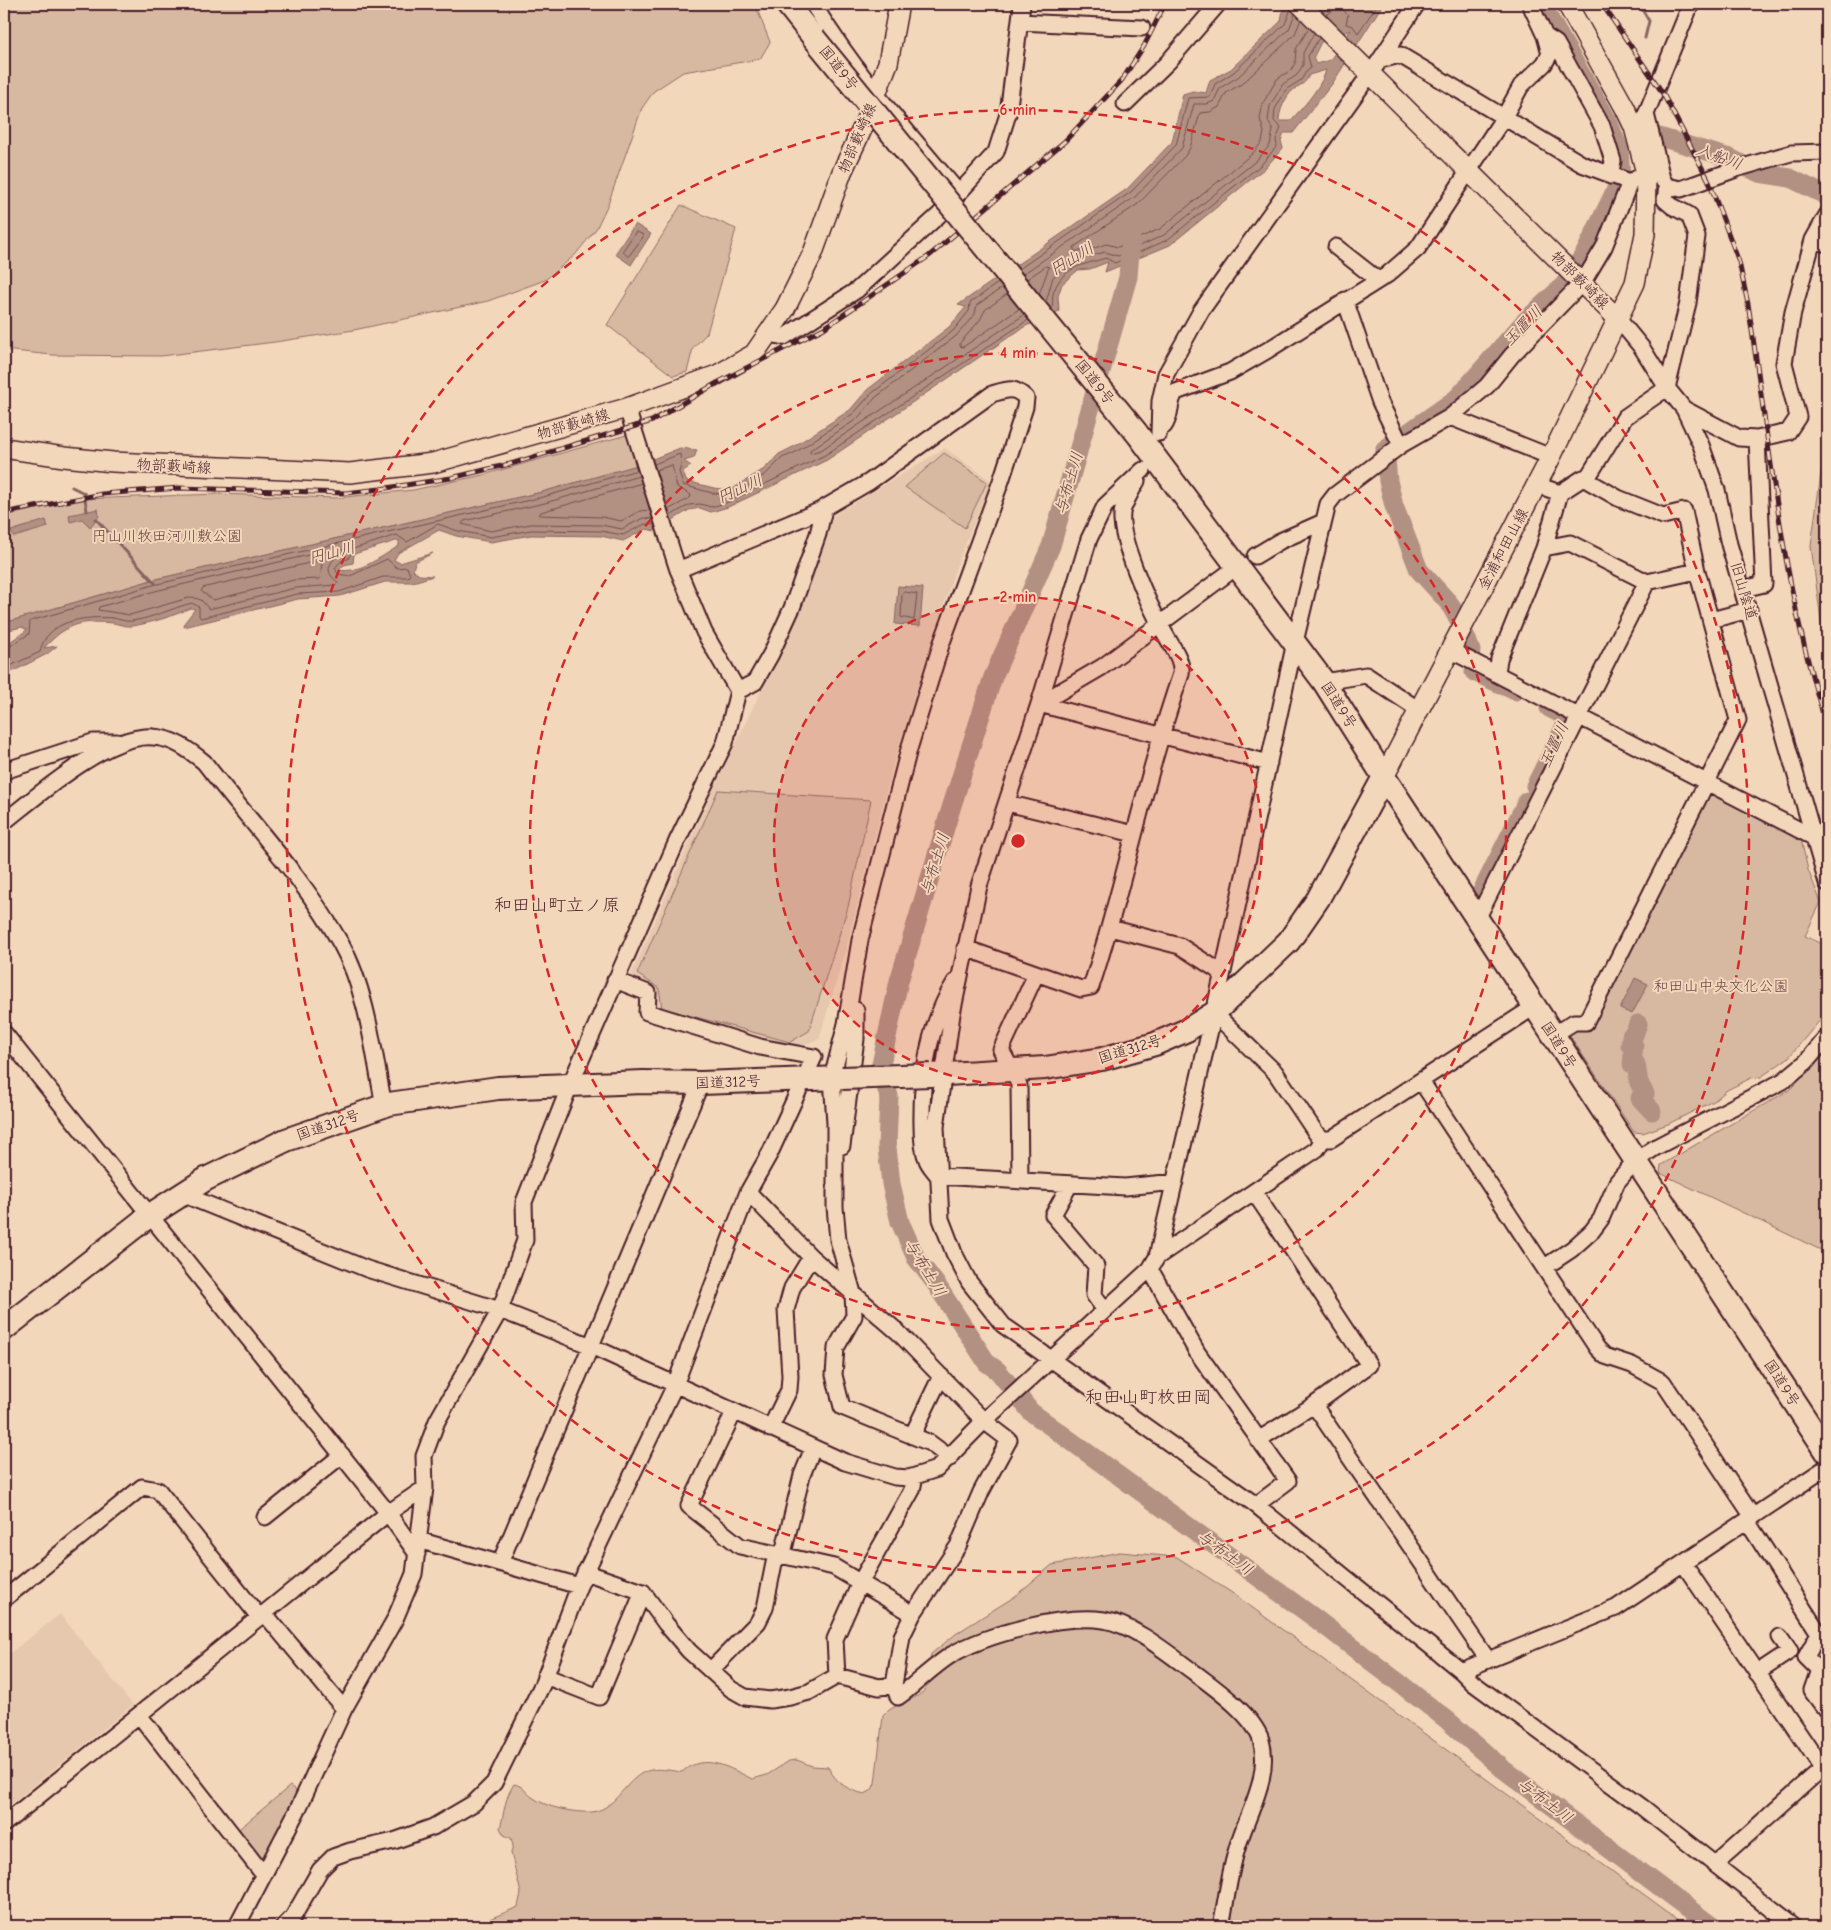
<svg xmlns="http://www.w3.org/2000/svg" width="1831" height="1930" viewBox="0 0 1831 1930" font-family="'Comic Neue','Klee One',sans-serif">
	<style>
		.built { fill: #e6c8af }
		.green { fill: #d7b9a2; stroke: #906c66 }
		.water { fill: #b29183; stroke: #886360; fill-rule: evenodd }
		.lines { fill: none; stroke-linecap: round; stroke-linejoin: round }
		.shore { stroke: #744d4e; stroke-width: 1 }
		.stream { stroke: #886360; stroke-width: 3 }
		.river { stroke: #b29183; stroke-width: 19 }
		.minor-casing { stroke: #4a1f2b; stroke-width: 19 }
		.major-casing { stroke: #4a1f2b; stroke-width: 22 }
		.highway-casing { stroke: #4a1f2b; stroke-width: 26 }
		.minor { stroke: #f3d7ba; stroke-width: 15 }
		.major { stroke: #f3d7ba; stroke-width: 19 }
		.highway { stroke: #f3d7ba; stroke-width: 22 }
		.rail-casing { stroke: #4a1f2b; stroke-width: 5 }
		.rail { stroke: #f3d7ba; stroke-width: 3; stroke-dasharray: 9; stroke-linecap: butt }
		.highway-bridge-casing { stroke: #4a1f2b; stroke-width: 26; stroke-linecap: butt }
		.highway-bridge { stroke: #f3d7ba; stroke-width: 22 }
		.ring { fill: none; stroke: #d62828; stroke-width: 2.5; stroke-dasharray: 9 6 }
		.labels { text-anchor: middle; dominant-baseline: central; stroke-width: 4; stroke-linejoin: round; paint-order: stroke }
		.street-label { font-size: 15px; fill: #4a1f2b; stroke: #f3d7ba }
		.park-label { font-size: 15px; fill: #663e43; stroke: #f3d7ba }
		.water-label { font-size: 16px; font-style: italic; fill: #643c41; stroke: #f3d7ba }
		.quarter-label { font-size: 18px; fill: #4a1f2b; stroke: #f3d7ba }
		.centre { fill: #d62828; stroke: #f3d7ba; stroke-width: 2.5 }
		.ring-label { font-size: 15px; text-anchor: middle; font-weight: bold; fill: #d62828; stroke: #f3d7ba; stroke-width: 4; stroke-linejoin: round; paint-order: stroke }
	</style>
	<rect width="100%" height="100%" fill="#f3d7ba"/>
	<filter id="ink" filterUnits="userSpaceOnUse"><feTurbulence type="fractalNoise" baseFrequency=".02" numOctaves="2"/><feDisplacementMap in="SourceGraphic" scale="10" xChannelSelector="R" yChannelSelector="G"/><feConvolveMatrix kernelMatrix="1 2 1 2 8 2 1 2 1" color-interpolation-filters="sRGB"/></filter>
	<g filter="url(#ink)">
		<path class="built" d="M 945,448 L 991,481 L 955,570 L 896,755 L 844,956 L 819,1039 L 795,1048 L 656,1009 L 657,992 L 630,977 L 701,816 L 789,632 L 834,515 Z
			M 60,1614 L 133,1705 L 4,1810 L 4,1655 L 5,1657 Z"/>
		<path class="green" d="M 4,4 L 755,4 L 770,42 L 760,59 L 683,72 L 654,91 L 642,108 L 608,204 L 596,229 L 575,255 L 545,280 L 488,301 L 354,330 L 275,342 L 161,356 L 52,355 L 4,350 Z
			M 681,205 L 736,229 L 707,333 L 693,348 L 687,372 L 673,376 L 607,325 Z
			M 630,434 L 638,465 L 542,492 L 152,580 L 4,623 L 4,517 L 14,514 L 82,499 L 218,494 L 336,498 L 413,490 L 483,475 Z
			M 1827,447 L 1827,638 L 1822,628 L 1811,546 L 1823,459 Z
			M 944,453 L 987,482 L 965,528 L 905,487 Z
			M 718,790 L 871,800 L 848,907 L 809,1031 L 790,1042 L 662,1008 L 659,988 L 637,974 Z
			M 1715,793 L 1800,835 L 1808,870 L 1821,902 L 1805,936 L 1827,946 L 1827,1012 L 1788,1058 L 1761,1077 L 1751,1078 L 1727,1090 L 1714,1101 L 1668,1124 L 1643,1133 L 1634,1132 L 1568,1033 L 1578,1026 L 1590,1031 L 1708,796 Z
			M 1827,1052 L 1827,1253 L 1660,1173 L 1661,1165 L 1789,1090 Z
			M 1120,1552 L 1177,1557 L 1235,1595 L 1687,1926 L 473,1926 L 518,1907 L 521,1893 L 511,1853 L 513,1845 L 511,1838 L 504,1835 L 500,1828 C 505,1811 504,1799 514,1784 C 524,1786 525,1792 532,1797 C 547,1808 574,1813 592,1812 C 618,1809 626,1775 651,1770 C 660,1768 673,1771 682,1772 C 704,1752 730,1768 752,1779 L 767,1775 L 789,1761 L 797,1760 L 812,1766 L 828,1767 C 836,1783 849,1791 865,1794 L 872,1790 L 875,1783 L 883,1716 C 893,1703 912,1702 923,1692 C 931,1683 930,1665 931,1654 L 957,1633 L 1014,1597 L 1052,1565 Z
			M 290,1786 L 300,1794 L 263,1874 L 233,1834 Z"/>
		<path class="water" d="M 1289,4 L 1383,4 L 1332,84 L 1293,133 L 1284,133 L 1281,141 L 1283,148 L 1265,168 L 1170,245 L 1105,272 L 1108,262 L 1090,269 L 1078,270 L 1062,284 L 1058,296 L 1059,311 L 1024,327 L 827,460 L 728,507 L 711,512 L 700,508 L 689,510 L 655,531 L 646,529 L 623,541 L 601,536 L 531,535 L 491,542 L 456,536 L 439,530 L 398,553 L 394,560 L 400,563 L 433,553 L 415,562 L 413,570 L 419,575 L 433,576 L 413,582 L 385,582 L 340,596 L 298,599 L 184,627 L 185,622 L 195,609 L 191,608 C 173,616 152,623 132,626 C 126,627 119,624 113,623 C 80,620 66,624 44,648 L 57,646 L 47,654 L 4,676 L 4,646 L 27,630 L 22,627 L 4,631 L 4,623 L 152,580 L 542,492 L 638,465 L 680,448 L 697,450 L 694,458 L 684,461 L 691,466 L 683,471 L 686,481 L 714,488 L 731,490 L 764,469 L 779,454 L 793,447 L 850,410 L 867,390 L 949,327 L 966,307 L 958,305 L 1127,189 L 1172,142 L 1183,94 L 1193,91 L 1206,93 L 1210,80 L 1231,69 L 1281,21 L 1283,9 ZM 1351,30 L 1330,60 L 1316,64 L 1313,58 L 1321,42 ZM 1326,70 C 1322,86 1302,109 1290,121 L 1279,121 C 1279,111 1285,98 1292,91 C 1300,84 1305,85 1309,75 ZM 399,540 L 399,546 C 382,556 359,574 339,570 L 344,565 L 353,563 L 354,554 Z
			M 635,224 L 651,234 L 631,265 L 615,254 Z
			M 98,509 L 99,516 L 90,527 L 82,519 L 70,522 L 69,515 Z
			M 46,520 L 48,527 L 14,537 L 11,531 Z
			M 898,586 L 923,588 L 920,626 L 895,624 Z
			M 1635,978 L 1648,984 L 1632,1014 L 1620,1009 Z"/>
		<g class="lines">
			<path class="shore" d="M 1326,15 L 1337,8 L 1342,9 L 1348,15 L 1346,24 L 1353,26 L 1358,33 L 1378,4
				M 1301,19 L 1295,34 L 1243,83 L 1226,93 L 1219,107 L 1210,112 L 1200,113 L 1190,148 L 1185,156 L 1138,204 L 1074,247 L 1074,251 L 1086,251 L 1106,244 L 1118,247 L 1160,229 L 1252,154 L 1262,142 L 1264,132 L 1260,119 L 1263,103 L 1277,79 L 1291,70 L 1295,63 L 1296,49 L 1309,28
				M 636,232 L 642,234 L 643,237 L 628,257 L 623,251 Z
				M 1019,269 L 1131,192 L 1176,145 L 1188,98 L 1210,97 L 1215,84 L 1234,72 L 1285,24 L 1291,9
				M 1023,274 L 1135,197 L 1182,148 L 1194,104 L 1207,104 L 1214,101 L 1220,88 L 1238,77 L 1289,29 L 1295,14
				M 1027,279 L 1046,266 L 1049,267 L 1039,294
				M 1002,288 L 977,305 L 975,314 L 956,336 L 875,398 L 857,419 L 810,450 L 810,453 L 821,450 L 1024,315
				M 1007,294 L 985,310 L 980,320 L 960,343 L 960,346 L 963,347 L 1019,309
				M 1046,302 L 1053,277 L 1071,261 L 1105,252 L 1118,256 L 1164,235 L 1257,160 L 1270,145 L 1273,130 L 1268,121 L 1270,106 L 1283,84 L 1297,75 L 1303,65 L 1303,53 L 1314,33
				M 1052,309 C 1053,304 1052,299 1053,294 C 1061,267 1083,265 1106,258 L 1115,263 L 1167,240 L 1261,165 L 1277,146 L 1276,140 L 1281,128 L 1274,121 L 1275,109 L 1287,89 L 1301,80 L 1306,72 L 1311,68 L 1308,56 L 1319,38
				M 654,464 L 680,454 L 681,465 L 679,472 L 683,485 L 712,493 L 734,495 L 767,473 L 782,458 L 796,452 L 854,413 L 871,394 L 953,331 L 969,311 L 970,303 L 998,283
				M 656,470 L 672,465 L 677,487 L 691,495 L 690,498 L 668,510
				M 639,476 L 545,503 L 464,521 L 462,524 L 491,531 L 531,524 L 601,525 L 622,529 L 643,518 L 653,519
				M 642,483 L 541,512 L 539,515 L 602,517 L 621,521 L 640,511 L 650,510
				M 670,516 L 689,505 L 700,504 L 711,507 L 726,503 L 825,455 L 1028,320
				M 340,548 L 343,550 L 342,553 C 329,561 323,572 338,582 L 336,585 L 295,588 L 209,609 L 201,600 L 192,597 L 130,615 L 98,610 L 99,607 L 155,591 Z
				M 319,561 L 322,563 L 320,579 L 294,580 L 213,600 L 201,591 L 203,588 Z
				M 905,592 L 917,594 L 914,620 L 901,617 L 902,594 Z
				M 4,650 L 29,634 L 30,621 L 153,585 L 543,497 L 637,470
				M 4,669 L 40,652 C 46,620 85,616 113,618 C 119,619 126,622 132,621 C 153,618 172,608 192,603 L 199,607 L 199,616 L 201,618 L 297,594 L 339,592 L 383,577 L 408,577 L 410,575 L 407,567 L 397,568 L 387,559 L 350,576 L 338,574 L 335,568 L 341,561 L 348,559 L 353,549 L 397,535 L 407,542 L 438,524 L 458,531 L 491,537 L 531,530 L 601,531 L 623,535 L 645,524 L 655,525"/>
			<path class="stream" d="M 1639,4 L 1649,21 L 1645,38
				M 72,487 L 84,493 L 87,511
				M 96,519 L 155,583"/>
			<path class="river" d="M 1636,130 L 1730,158 L 1759,173 L 1790,178 L 1827,196
				M 1131,239 L 1128,277 L 1051,546 L 993,677 L 948,818 L 899,981 L 880,1069 L 889,1096 L 887,1147 L 891,1184 L 900,1222 L 916,1258 L 936,1284 L 987,1363 L 998,1371 L 1031,1412 L 1316,1619 L 1446,1719 L 1503,1769 L 1712,1926
				M 1457,617 L 1449,603 L 1419,570 L 1394,506 L 1388,481 L 1385,449 L 1457,398 L 1523,323 L 1564,285 L 1585,253 L 1621,179 L 1619,149 L 1608,121 L 1541,4
				M 1466,637 L 1471,651
				M 1474,672 L 1515,691
				M 1535,786 L 1569,718 L 1549,708
				M 1479,897 L 1527,801
				M 1638,1024 L 1634,1035 L 1631,1036 L 1630,1045 L 1634,1046 L 1632,1064 L 1636,1064 L 1639,1083 L 1645,1094 L 1640,1098 L 1652,1111"/>
			<defs>
				<path id="minor" d="M 813,4 C 855,73 907,132 959,193
					M 1530,4 L 1545,36 L 1556,43 L 1602,126 L 1613,161 L 1610,176
					M 1020,22 L 1142,28
					M 1380,60 L 1417,4
					M 1125,104 L 1168,62 L 1218,4
					M 1659,166 L 1662,179 L 1667,186 L 1681,189 L 1736,169 L 1791,153 L 1827,152
					M 1813,240 L 1827,244
					M 1336,247 L 1378,280
					M 1345,300 L 1380,402 L 1401,445
					M 1619,320 L 1642,348 L 1667,388 L 1684,409 L 1701,445 L 1717,490 L 1729,544 L 1827,883
					M 770,334 L 784,337 L 857,290 L 939,215 L 996,152 L 1008,114 L 1022,4
					M 1684,409 L 1739,438 L 1757,439 L 1788,432 L 1798,417 L 1784,363 L 1793,312 L 1813,240 L 1827,215
					M 1450,417 L 1551,457
					M 1164,426 C 1172,416 1168,401 1176,392 L 1230,372 L 1268,350 L 1387,275 L 1418,248 L 1504,117 L 1521,86 L 1544,64 L 1550,54 L 1545,36
					M 1159,433 L 1160,401 L 1166,374 L 1201,311 L 1380,60 L 1400,55 L 1582,164 L 1630,182
					M 1143,470 L 1105,506 L 1089,539 L 1039,704 L 979,886 L 952,1014 L 936,1127 L 941,1219 L 954,1253 L 969,1282 L 1003,1325 L 1256,1505 L 1461,1671 L 1473,1683 L 1642,1807 L 1793,1926
					M 1586,480 L 1625,417 L 1667,388 L 1688,303 L 1695,251 L 1697,236 L 1689,215 L 1672,206 L 1665,200 L 1667,186
					M 1537,485 L 1560,493 L 1583,478 L 1618,498 L 1663,516 L 1684,511 L 1697,571
					M 1544,548 L 1560,493
					M 1255,556 L 1280,541 L 1323,522
					M 678,570 L 819,511 L 869,482 L 992,394 C 1008,389 1014,386 1026,398 L 1025,407 L 1001,481 L 941,645 L 909,749 L 860,940 L 846,1024 L 832,1078 L 835,1123 L 835,1207 L 838,1240 L 853,1293 L 854,1316 L 836,1348 L 834,1375 L 842,1407 L 930,1443 L 950,1458
					M 1743,589 L 1764,584 L 1757,439
					M 1711,620 L 1749,610
					M 1450,650 L 1813,837
					M 1497,673 L 1499,659 L 1544,548 L 1570,543 L 1647,582 L 1697,571 L 1738,720 L 1586,1022 L 1574,1022 L 1553,1035
					M 1324,682 L 1366,675 L 1419,710
					M 738,691 L 755,682 L 771,654 L 792,608 L 818,534 L 824,509
					M 1039,704 L 1269,763
					M 1039,704 L 1102,667 L 1227,574
					M 4,771 L 93,742 L 117,742
					M 1007,803 L 1134,834
					M 4,822 C 38,795 109,733 153,737 C 173,738 189,750 204,762 C 250,822 304,878 341,944 C 367,990 374,1054 384,1106
					M 1477,919 L 1647,582
					M 1110,928 L 1180,946 L 1222,973
					M 965,948 L 1081,989 L 1091,987 C 1125,884 1145,777 1181,674 C 1183,659 1171,646 1164,632 C 1151,609 1115,533 1123,509 C 1126,500 1132,490 1137,481
					M 955,982 C 928,1025 921,1077 922,1126 C 922,1136 923,1151 927,1160 C 929,1166 935,1171 938,1176 L 1125,1187 L 1175,1182
					M 1214,1013 L 1275,1072 L 1316,1133 L 1323,1139 L 1331,1139 L 1534,1007
					M 4,1033 L 388,1513 L 417,1554
					M 1007,1061 L 1001,1050 L 1036,974
					M 1017,1079 L 1019,1085 L 1020,1181
					M 1421,1081 L 1597,1348 L 1605,1356 L 1632,1365 L 1663,1382 L 1753,1517
					M 842,1146 L 856,1039 L 856,1010
					M 1070,1184 L 1053,1215 L 1096,1266 L 1094,1295 L 1105,1310
					M 748,1192 L 811,1257 L 898,1332 L 984,1421 L 1009,1440 L 981,1492 L 958,1546 L 913,1614 L 902,1636 L 894,1685 L 898,1697 C 916,1684 932,1667 951,1655 C 987,1634 1063,1614 1104,1620 C 1135,1625 1170,1655 1195,1673 C 1215,1688 1253,1715 1261,1740 C 1272,1778 1245,1817 1236,1852 C 1229,1876 1226,1902 1221,1926
					M 1254,1192 L 1369,1365 L 1314,1405 L 1258,1440
					M 182,1194 L 367,1269 L 500,1310 L 591,1346 L 845,1462 L 895,1477 L 909,1478 L 937,1469 L 984,1421 L 1150,1269 L 1157,1257 L 1214,1013 L 1295,642 L 1328,504 L 1335,495 L 1401,445 L 1450,417 L 1487,386 L 1512,355 L 1583,282 L 1604,247 L 1630,182 L 1659,166 L 1646,114 L 1691,4
					M 1157,1257 L 1317,1149 L 1323,1139
					M 1545,1267 L 1572,1249 L 1592,1231 L 1601,1219 L 1617,1182 L 1635,1161 L 1656,1147 L 1783,1081 L 1806,1062 L 1827,1037
					M 1150,1269 L 1197,1352 L 1288,1481 L 1256,1505
					M 1314,1405 L 1488,1660
					M 734,1412 L 689,1506 L 740,1546 L 834,1567 L 913,1614
					M 770,1429 L 789,1390 L 790,1376 L 786,1310 L 792,1288 L 811,1257
					M 912,1436 L 941,1376
					M 265,1517 L 342,1455
					M 1747,1521 L 1819,1633 L 1806,1657 L 1819,1670 L 1812,1690 L 1827,1710
					M 418,1540 L 579,1586
					M 500,1563 L 701,1083
					M 1683,1563 L 1823,1769
					M 585,1572 L 643,1592 L 666,1624 L 689,1651 L 731,1689 L 745,1697 L 770,1700 L 790,1697 L 809,1692 L 837,1676 L 879,1687 L 894,1685
					M 4,1599 L 142,1487 L 158,1490 L 260,1618
					M 265,1614 L 344,1709
					M 712,1669 L 758,1622 L 765,1608 L 774,1563 L 784,1549 L 802,1475 L 813,1448
					M 1461,1671 L 1616,1608 L 1827,1467
					M 1757,1673 L 1790,1651 L 1780,1637
					M 545,1676 L 599,1697 L 643,1592
					M 837,1676 L 835,1639 L 860,1583 L 912,1490 L 915,1476
					M 139,1715 L 263,1874
					M 4,1824 L 388,1513 L 425,1488
					M 1715,1864 L 1827,1764
					M 237,1926 L 299,1807 L 344,1709 L 395,1619 L 414,1574 L 425,1488 L 424,1456 L 437,1421 L 500,1310 L 525,1240 L 524,1202 L 570,1085 L 677,841 L 725,743 L 738,691 L 704,632 L 677,567 L 627,408
					M 284,1926 L 293,1917 L 320,1870 L 333,1857 L 350,1851 L 394,1841 L 433,1827 L 474,1803 L 494,1783 L 543,1683 L 579,1586 L 675,1385 L 748,1192 L 770,1153 L 814,1057 L 760,1047 L 647,1012 L 648,993 L 615,980"/>
				<path id="major" d="M 1300,4 L 1619,320
					M 4,448 L 64,457 L 113,462 L 350,473 L 433,463 L 627,408 L 717,375 L 754,354 L 785,309 L 813,253 L 842,172 L 864,125 L 888,63 L 899,4
					M 1384,777 L 1551,457 L 1635,283 L 1645,234 L 1646,173 L 1634,127 L 1625,108 L 1567,4"/>
				<path id="highway" d="M 787,4 L 814,38
					M 1136,432 L 1324,682 L 1384,777 L 1827,1452
					M 931,1075 L 1045,1068 L 1102,1059 L 1155,1044 L 1187,1030 L 1214,1013 L 1289,941 L 1318,899 L 1384,777
					M 4,1329 L 150,1215 L 206,1179 L 286,1140 L 389,1104 L 498,1088 L 643,1082 L 701,1083 L 842,1078"/>
			</defs>
			<use href="#minor" class="minor-casing"/>
			<use href="#major" class="major-casing"/>
			<use href="#highway" class="highway-casing"/>
			<use href="#minor" class="minor"/>
			<use href="#major" class="major"/>
			<use href="#highway" class="highway"/>
			<defs>
				<path id="rail" d="M 1602,4 L 1662,92 L 1708,179 L 1739,262 L 1748,304 C 1770,446 1782,589 1827,726
					M 4,513 L 102,494 L 179,488 L 346,493 L 380,489 L 451,478 L 514,463 L 652,421 L 717,383 L 824,328 L 929,256 L 1065,141 L 1122,80 L 1144,46 L 1165,4"/>
			</defs>
			<use href="#rail" class="rail-casing"/>
			<use href="#rail" class="rail"/>
			<defs>
				<path id="highway-bridge" d="M 814,38 L 1136,432
					M 842,1078 L 931,1075"/>
			</defs>
			<use href="#highway-bridge" class="highway-bridge-casing"/>
			<use href="#highway-bridge" class="highway-bridge"/>
		</g>
	</g>
	<circle cx="1018" cy="841" r="244" fill="#d62828" fill-opacity=".12"/>
	<g class="ring">
		<circle cx="1018" cy="841" r="244"/>
		<circle cx="1018" cy="841" r="488"/>
		<circle cx="1018" cy="841" r="731"/>
	</g>
	<g class="labels">
		<g class="street-label">
			<text transform="translate(839 68) rotate(51)">国道9号</text>
			<text transform="translate(857 138) rotate(-67)">物部藪崎線</text>
			<text transform="translate(1580 280) rotate(45)">物部藪崎線</text>
			<text transform="translate(1095 382) rotate(51)">国道9号</text>
			<text transform="translate(573 424) rotate(-16)">物部藪崎線</text>
			<text transform="translate(174 466) rotate(3)">物部藪崎線</text>
			<text transform="translate(1503 549) rotate(-62)">金浦和田山線</text>
			<text transform="translate(1744 591) rotate(73)">旧山陰道</text>
			<text transform="translate(1339 705) rotate(57)">国道9号</text>
			<text transform="translate(1559 1045) rotate(57)">国道9号</text>
			<text transform="translate(1130 1049) rotate(-17)">国道312号</text>
			<text transform="translate(728 1082) rotate(-2)">国道312号</text>
			<text transform="translate(328 1125) rotate(-19)">国道312号</text>
			<text transform="translate(1782 1383) rotate(57)">国道9号</text>
		</g>
		<g class="park-label">
			<text x="167" y="536">円山川牧田河川敷公園</text>
			<text x="1721" y="986">和田山中央文化公園</text>
		</g>
		<g class="water-label">
			<text transform="translate(1719 157) rotate(20)">入船川</text>
			<text transform="translate(1072 259) rotate(-31)">円山川</text>
			<text transform="translate(1523 326) rotate(-46)">玉置川</text>
			<text transform="translate(1069 483) rotate(-74)">与布土川</text>
			<text transform="translate(740 489) rotate(-25)">円山川</text>
			<text transform="translate(332 553) rotate(-15)">円山川</text>
			<text transform="translate(1554 745) rotate(-65)">玉置川</text>
			<text transform="translate(935 864) rotate(-73)">与布土川</text>
			<text transform="translate(925 1268) rotate(59)">与布土川</text>
			<text transform="translate(1225 1553) rotate(36)">与布土川</text>
			<text transform="translate(1545 1801) rotate(37)">与布土川</text>
		</g>
		<g class="quarter-label">
			<text x="557" y="905">和田山町立ノ原</text>
			<text x="1148" y="1397">和田山町枚田岡</text>
		</g>
	</g>
	<circle cx="1018" cy="841" r="8" class="centre"/>
	<g class="ring-label">
		<text x="1018" y="115">6 min</text>
		<text x="1018" y="358">4 min</text>
		<text x="1018" y="602">2 min</text>
	</g>
	<rect width="1831" height="1930" fill="none" stroke="#f3d7ba" stroke-width="20"/>
	<rect x="10" y="10" width="1811" height="1910" fill="none" stroke="#4a1f2b" stroke-width="2" filter="url(#ink)"/>
</svg>
